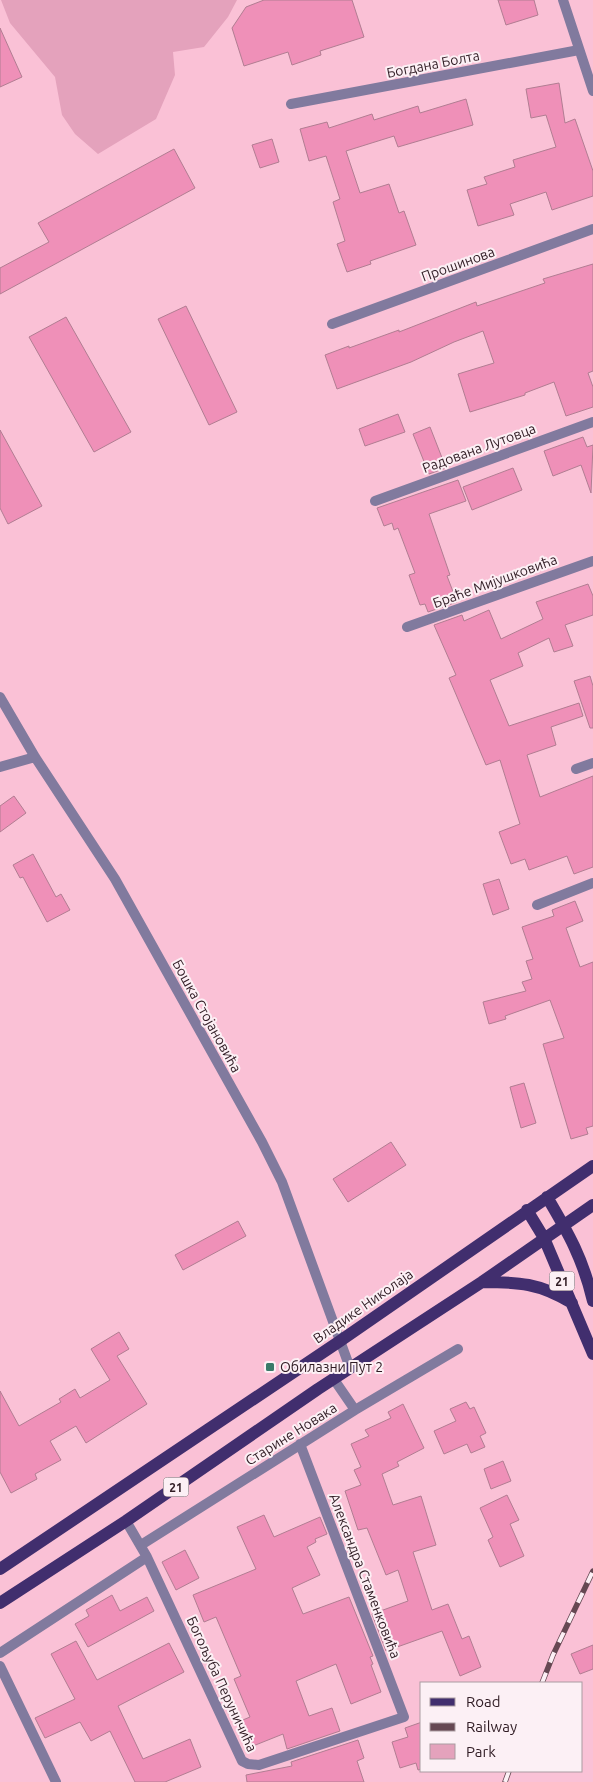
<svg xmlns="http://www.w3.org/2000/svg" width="593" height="1782" viewBox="0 0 593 1782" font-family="Ubuntu,sans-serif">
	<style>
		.green { fill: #e4a2bc }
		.building { fill: #ef90b8; stroke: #b17d92 }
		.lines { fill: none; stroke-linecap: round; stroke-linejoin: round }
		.street { stroke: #817a9e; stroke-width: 10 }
		.primary { stroke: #412e6e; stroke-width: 12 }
		.rail-casing { stroke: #664853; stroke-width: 5.5 }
		.rail { stroke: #fcf0f5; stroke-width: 4; stroke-dasharray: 11; stroke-linecap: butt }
		.poi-dot { fill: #397a69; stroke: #fcf0f5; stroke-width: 2 }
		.labels { text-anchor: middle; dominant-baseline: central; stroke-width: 4; stroke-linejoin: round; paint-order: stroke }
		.shield { fill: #fcf0f5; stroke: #6c5b62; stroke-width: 1 }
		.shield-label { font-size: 12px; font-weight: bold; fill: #2f1b23 }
		.street-label { font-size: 14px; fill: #2f1b23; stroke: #fcf0f5 }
		.poi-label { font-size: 14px; fill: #2f1b23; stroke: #fcf0f5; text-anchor: start }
	</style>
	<rect width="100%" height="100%" fill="#fac1d6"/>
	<path class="green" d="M 1,0 L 237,0 L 228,17 L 204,47 L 173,52 L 175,75 L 156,119 L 98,154 L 75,134 L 62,115 L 55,77 L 10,23 Z"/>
	<path class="building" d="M 264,0 L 352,0 L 364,37 L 320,51 L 321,55 L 292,65 L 288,52 L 244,66 L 232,28 L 246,7 Z
		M 498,0 L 534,0 L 538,15 L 506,25 Z
		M 0,28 L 22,77 L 0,87 Z
		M 559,83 L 565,123 L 575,119 L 593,171 L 593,196 L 552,210 L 546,192 L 510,204 L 514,215 L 478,226 L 467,190 L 487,184 L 484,177 L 515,167 L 513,160 L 556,147 L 546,115 L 531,118 L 526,89 Z
		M 466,99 L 473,125 L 398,147 L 394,136 L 346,151 L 360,193 L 389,184 L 399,213 L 404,211 L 416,245 L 370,261 L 371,264 L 347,272 L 337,244 L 345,241 L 333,202 L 340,199 L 326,156 L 309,161 L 300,129 L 327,122 L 329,128 L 372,114 L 374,120 L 418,106 L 420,113 Z
		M 272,139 L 279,162 L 260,168 L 252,145 Z
		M 174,149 L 195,188 L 0,294 L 0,268 L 49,242 L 38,223 Z
		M 593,264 L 593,371 L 588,373 L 593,387 L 593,407 L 566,416 L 554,382 L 525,393 L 525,395 L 470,412 L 458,374 L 494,363 L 483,331 L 454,342 L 411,362 L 337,389 L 325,355 L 349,346 L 349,348 L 399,330 L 399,332 L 476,302 L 477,306 L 545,283 L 543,279 Z
		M 186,306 L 237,412 L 209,425 L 158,319 Z
		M 66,317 L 131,432 L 94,452 L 29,337 Z
		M 398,414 L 405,432 L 365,446 L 359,429 Z
		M 430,427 L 446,468 L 429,474 L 413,434 Z
		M 0,430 L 42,506 L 8,524 L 0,508 Z
		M 583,437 L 587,447 L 593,445 L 591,493 L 581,465 L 553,476 L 544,451 Z
		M 513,468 L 522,490 L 472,510 L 463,487 Z
		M 458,480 L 466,501 L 429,514 L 450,575 L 447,576 L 457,602 L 428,612 L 425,604 L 420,605 L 409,575 L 415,573 L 398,528 L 394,530 L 392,523 L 384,526 L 377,508 Z
		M 588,584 L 593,596 L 593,615 L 565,625 L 573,646 L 554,652 L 549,638 L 518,653 L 523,666 L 490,680 L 509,726 L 579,703 L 583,716 L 551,727 L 556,745 L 527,755 L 540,797 L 593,776 L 593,867 L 574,874 L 567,856 L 529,870 L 525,859 L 511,864 L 499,832 L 520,824 L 500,760 L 486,765 L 449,678 L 456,675 L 434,625 L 462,615 L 464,621 L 489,610 L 501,639 L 543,619 L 536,602 Z
		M 590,676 L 593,686 L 593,728 L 590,728 L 574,681 Z
		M 14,796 L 26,813 L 0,832 L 0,806 Z
		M 33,854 L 56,897 L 61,894 L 70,910 L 47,922 L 23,877 L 20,878 L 13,865 Z
		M 499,879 L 509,909 L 493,915 L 483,884 Z
		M 575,901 L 583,921 L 566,928 L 580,967 L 593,962 L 593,1126 L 586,1128 L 588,1134 L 571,1139 L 543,1044 L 564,1038 L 550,1000 L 505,1016 L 506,1019 L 489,1024 L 483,1002 L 526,991 L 522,982 L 532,979 L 526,961 L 533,959 L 522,927 L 554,916 L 552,910 Z
		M 524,1083 L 536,1123 L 521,1128 L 510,1087 Z
		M 391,1142 L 406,1165 L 348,1202 L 333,1179 Z
		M 238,1221 L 246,1236 L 183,1270 L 175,1255 Z
		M 119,1332 L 129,1349 L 117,1356 L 147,1404 L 86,1443 L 76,1426 L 50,1441 L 61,1460 L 35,1474 L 37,1479 L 11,1493 L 0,1472 L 0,1391 L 19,1426 L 61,1402 L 59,1399 L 75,1389 L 80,1398 L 110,1380 L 91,1349 Z
		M 466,1402 L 470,1409 L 474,1407 L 486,1433 L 480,1436 L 485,1447 L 471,1453 L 467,1444 L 444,1454 L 434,1431 L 456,1421 L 450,1409 Z
		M 403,1404 L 424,1448 L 397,1462 L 399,1466 L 382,1474 L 393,1505 L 421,1496 L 436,1545 L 413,1552 L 432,1610 L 448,1604 L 462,1639 L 469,1636 L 481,1667 L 460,1676 L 442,1631 L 386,1651 L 372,1614 L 408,1601 L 398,1570 L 386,1575 L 367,1528 L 358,1530 L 345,1491 L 361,1485 L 354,1470 L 361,1467 L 351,1444 L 369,1436 L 365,1430 L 391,1418 L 388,1412 Z
		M 503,1461 L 511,1481 L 491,1489 L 484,1469 Z
		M 507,1495 L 519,1520 L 510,1524 L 524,1556 L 500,1567 L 488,1540 L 493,1537 L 480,1508 Z
		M 264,1515 L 274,1537 L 320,1517 L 327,1534 L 315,1539 L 316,1542 L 307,1547 L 320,1575 L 292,1588 L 303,1614 L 349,1597 L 373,1656 L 370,1657 L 373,1664 L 371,1665 L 381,1692 L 351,1704 L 336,1664 L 296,1681 L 309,1716 L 332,1708 L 340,1731 L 287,1749 L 283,1734 L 248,1748 L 238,1722 L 250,1717 L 234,1679 L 241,1676 L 216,1617 L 204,1622 L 193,1595 L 256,1569 L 237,1527 Z
		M 185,1550 L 199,1578 L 176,1590 L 162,1562 Z
		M 112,1595 L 120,1611 L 147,1597 L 154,1611 L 88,1647 L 75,1624 L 89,1616 L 86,1610 Z
		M 76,1641 L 97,1680 L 169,1643 L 184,1672 L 118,1706 L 143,1759 L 190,1739 L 201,1767 L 165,1782 L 135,1782 L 110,1731 L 91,1741 L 80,1722 L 45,1738 L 35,1718 L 75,1699 L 51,1654 Z
		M 593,1645 L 593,1669 L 580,1674 L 571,1654 Z
		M 422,1722 L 422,1769 L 418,1770 L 416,1763 L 400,1768 L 392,1742 L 408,1737 L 405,1728 Z
		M 358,1740 L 364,1758 L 357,1761 L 364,1782 L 247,1782 L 246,1775 L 292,1766 L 291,1762 Z"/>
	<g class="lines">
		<path class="street" d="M 563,0 L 593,91
			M 291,104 L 579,50
			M 332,324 L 593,229
			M 375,501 L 593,422
			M 407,627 L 593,561
			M 0,697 L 35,757 L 115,879 L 262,1142 L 282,1182 L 350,1368
			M 0,767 L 35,757
			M 576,769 L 593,763
			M 537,905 L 593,883
			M 333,1378 L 355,1410
			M 126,1521 L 147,1557 L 242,1761 L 248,1764 L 259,1765 L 404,1717 L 300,1444
			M 141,1545 L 355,1410 L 458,1349
			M 0,1653 L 147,1557
			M 0,1666 L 56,1782"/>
		<path class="primary" d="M 547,1197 C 569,1234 583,1259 593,1301
			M 527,1210 L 544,1238 L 593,1354
			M 482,1282 C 518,1282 540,1283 572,1303
			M 0,1569 L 340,1341 L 593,1166
			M 0,1603 L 126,1521 L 318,1389 L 482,1282 L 593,1205"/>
		<defs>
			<path id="rail" d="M 542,1683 L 553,1655 L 593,1571
				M 505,1782 L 509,1771"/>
		</defs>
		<use href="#rail" class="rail-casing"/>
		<use href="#rail" class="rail"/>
	</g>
	<rect class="poi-dot" x="265" y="1362" width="10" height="10" rx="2.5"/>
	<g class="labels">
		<g class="shield">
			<rect x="549.5" y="1271.5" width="25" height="19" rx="4"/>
			<rect x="163.5" y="1477.5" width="25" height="19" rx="4"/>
		</g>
		<g class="shield-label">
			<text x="562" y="1281">21</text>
			<text x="176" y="1487">21</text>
		</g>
		<g class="street-label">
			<text transform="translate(433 64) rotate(-11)">Богдана Болта</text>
			<text transform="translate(458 264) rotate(-20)">Прошинова</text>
			<text transform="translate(479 448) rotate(-20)">Радована Лутовца</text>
			<text transform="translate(495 581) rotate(-20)">Браће Мијушковића</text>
			<text transform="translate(207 1016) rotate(61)">Бошка Стојановића</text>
			<text transform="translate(363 1306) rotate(-35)">Владике Николаја</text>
			<text transform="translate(291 1434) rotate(-32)">Старине Новака</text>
			<text transform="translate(365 1576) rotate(69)">Александра Стаменковића</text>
			<text transform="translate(222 1684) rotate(65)">Богољуба Перуничића</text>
		</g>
		<g class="poi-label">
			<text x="280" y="1367">Обилазни Пут 2</text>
		</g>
	</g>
	<rect x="420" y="1682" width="162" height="90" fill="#fcf0f5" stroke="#aa9ba1"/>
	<rect x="430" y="1698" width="25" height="8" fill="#412e6e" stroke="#aa9ba1"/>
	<text x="466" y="1707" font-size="15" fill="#2f1b23">Road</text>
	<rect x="430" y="1723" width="25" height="8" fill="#664853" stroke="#aa9ba1"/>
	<text x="466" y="1732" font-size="15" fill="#2f1b23">Railway</text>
	<rect x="430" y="1744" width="25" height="15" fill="#e4a2bc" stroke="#aa9ba1"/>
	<text x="466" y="1757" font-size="15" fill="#2f1b23">Park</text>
</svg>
